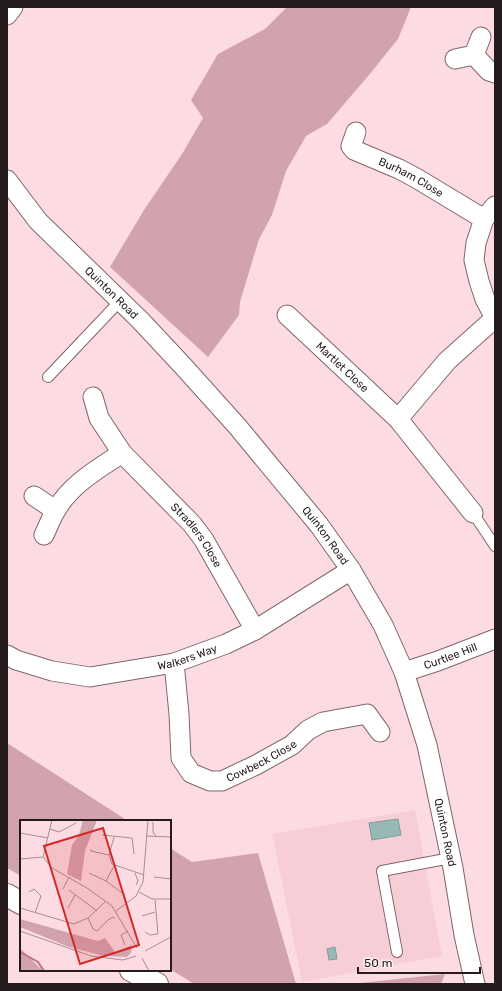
<svg xmlns="http://www.w3.org/2000/svg" width="502" height="991" viewBox="0 0 502 991" font-family="Rubik,sans-serif">
	<style>
		.built { fill: #f7ced6 }
		.green { fill: #d3a3ad }
		.building { fill: #97b9b5; stroke: #7c9d99 }
		.lines { fill: none; stroke-linecap: round; stroke-linejoin: round }
		.service-casing { stroke: #81656b; stroke-width: 12 }
		.minor-casing { stroke: #81656b; stroke-width: 21 }
		.tertiary-casing { stroke: #81656b; stroke-width: 24 }
		.service { stroke: #fff; stroke-width: 10 }
		.minor { stroke: #fff; stroke-width: 19 }
		.tertiary { stroke: #fff; stroke-width: 22 }
		.labels { text-anchor: middle; dominant-baseline: central; stroke-width: 3; stroke-linejoin: round; paint-order: stroke }
		.street-label { font-size: 11px; fill: #251a1c; stroke: #fceff1 }
		.inset-river { fill: none; stroke: #bd7385; stroke-width: 2 }
		.inset-road { fill: none; stroke: #a68e93; stroke-width: 1 }
		.view { fill: #d62828; fill-opacity: 0.15; stroke: #d62828; stroke-width: 2 }
		.inset-edge { fill: none; stroke: #251a1c; stroke-width: 2 }
	</style>
	<rect width="100%" height="100%" fill="#fcdce2"/>
	<path class="built" d="M 415,810 L 442,956 L 302,982 L 272,834 Z"/>
	<path class="green" d="M 287,7 L 411,7 L 398,39 L 369,75 L 327,124 L 306,136 L 286,171 L 272,215 L 259,239 L 240,302 L 239,315 L 208,357 L 110,267 L 144,210 L 182,154 L 203,118 L 191,100 L 218,54 L 265,29 Z
		M 7,743 L 128,821 L 21,821 L 21,876 L 7,868 Z
		M 170,848 L 192,862 L 258,853 L 296,984 L 194,984 L 170,969 Z
		M 445,974 L 441,984 L 350,984 Z"/>
	<path class="building" d="M 398,819 L 401,835 L 372,840 L 369,823 Z
		M 335,947 L 337,959 L 329,960 L 327,949 Z"/>
	<g class="lines">
		<defs>
			<path id="service" d="M 48,377 L 120,301
				M 473,513 L 495,546
				M 397,952 L 382,871 L 451,858"/>
			<g id="minor">
				<path d="M 7,15 L 13,7"/>
				<path d="M 474,55 L 489,71 L 495,73"/>
				<path d="M 455,59 L 474,55 L 481,37"/>
				<path id="s1" d="M 356,132 L 351,146 L 354,150 L 399,169 L 416,178 L 484,219"/>
				<path id="s2" d="M 7,180 L 38,221 L 140,320 L 183,366 L 237,426 L 319,525 L 351,570 L 383,625 L 404,672 L 427,745 L 453,868 L 464,935 L 475,984"/>
				<path d="M 495,206 L 484,219 L 476,243 L 474,260 L 479,281 L 485,299 L 495,318"/>
				<path id="s3" d="M 287,315 L 398,419 L 447,361 L 495,318"/>
				<path id="s4" d="M 93,397 L 99,418 L 122,453 L 192,524 L 204,540 L 255,630"/>
				<path d="M 398,419 L 473,513"/>
				<path d="M 34,496 L 55,510"/>
				<path d="M 44,535 C 48,527 51,518 56,510 C 71,484 98,469 122,453"/>
				<path id="s5" d="M 7,655 L 16,660 L 52,671 L 90,677 L 174,663 L 226,644 L 255,630 L 351,570"/>
				<path id="s6" d="M 174,663 L 179,714 L 181,758 L 191,773 L 210,781 L 222,781 L 256,765 L 292,745 L 308,730 L 323,722 L 367,714 L 380,732"/>
				<path id="s7" d="M 404,672 L 438,661 L 495,639"/>
			</g>
			<path id="tertiary" d="M 7,895 L 21,903
				M 131,970 L 157,984"/>
		</defs>
		<use href="#service" class="service-casing"/>
		<use href="#minor" class="minor-casing"/>
		<use href="#tertiary" class="tertiary-casing"/>
		<use href="#service" class="service"/>
		<use href="#minor" class="minor"/>
		<use href="#tertiary" class="tertiary"/>
	</g>
	<g class="labels">
		<g class="street-label">
			<text stroke="none"><textPath href="#s1" startOffset="83">Burham Close</textPath></text>
			<text stroke="none"><textPath href="#s2" startOffset="154">Quinton Road</textPath></text>
			<text stroke="none"><textPath href="#s3" startOffset="76">Martlet Close</textPath></text>
			<text stroke="none"><textPath href="#s4" startOffset="175">Stradlers Close</textPath></text>
			<text stroke="none"><textPath href="#s2" startOffset="478">Quinton Road</textPath></text>
			<text stroke="none"><textPath href="#s5" startOffset="186">Walkers Way</textPath></text>
			<text stroke="none"><textPath href="#s7" startOffset="49">Curtlee Hill</textPath></text>
			<text stroke="none"><textPath href="#s6" startOffset="190">Cowbeck Close</textPath></text>
			<text stroke="none"><textPath href="#s2" startOffset="802">Quinton Road</textPath></text>
		</g>
	</g>
	<g transform="translate(20 820)">
		<rect width="151" height="151" fill="#fcdce2"/>
		<path d="M 63,0 L 77,0 L 65,31 L 61,61 L 47,54 L 52,25 L 59,15 ZM 0,99 L 78,121 L 85,118 L 95,132 L 112,125 L 111,133 L 107,137 L 84,136 L 49,127 L 0,107 ZM 0,128 L 23,151 L 0,151 Z" fill="#d3a3ad"/>
		<path class="inset-river" d="M 0,132 L 18,142 L 24,151"/>
		<path class="inset-road" d="M 133,2 L 133,12 L 136,16M 30,9 L 39,12 L 56,3M 0,13 L 28,18M 82,15 L 112,18 L 114,34M 127,16 L 151,17M 94,17 L 89,35 L 92,44 L 124,55M 71,29 L 71,31 L 89,35M 23,37 L 32,48 L 67,68 L 92,86 L 117,128M 23,37 L 32,0M 0,39 L 23,37M 69,53 L 86,61 L 94,46M 115,53 L 118,61 L 116,65M 134,57 L 151,59M 86,61 L 105,75M 43,69 L 49,57M 49,70 L 77,91M 9,72 L 14,69 L 21,76 L 15,93M 119,72 L 132,79 L 151,79M 0,88 L 54,104 L 68,98 L 86,81M 48,88 L 55,75M 96,91 L 116,76 L 123,62 L 128,0M 122,96 L 135,92M 68,98 L 73,109 L 77,111 L 88,100 L 93,97 L 95,99M 0,111 L 71,136 L 103,140 L 116,136M 125,112 L 130,115 L 138,114 L 135,80M 105,125 L 101,115 L 108,111M 125,131 L 151,117M 122,138 L 129,151"/>
		<path class="view" d="M 83,8 L 119,125 L 60,144 L 24,26 Z"/>
		<rect width="151" height="151" class="inset-edge"/>
	</g>
	<rect width="502" height="991" fill="none" stroke="#251a1c" stroke-width="16"/>
	<path d="M358 967v6h122v-6" fill="none" stroke="#251a1c" stroke-width="2"/>
	<text x="364" y="967" font-size="12" fill="#251a1c" stroke="#fceff1" stroke-width="3" paint-order="stroke">50 m</text>
</svg>
